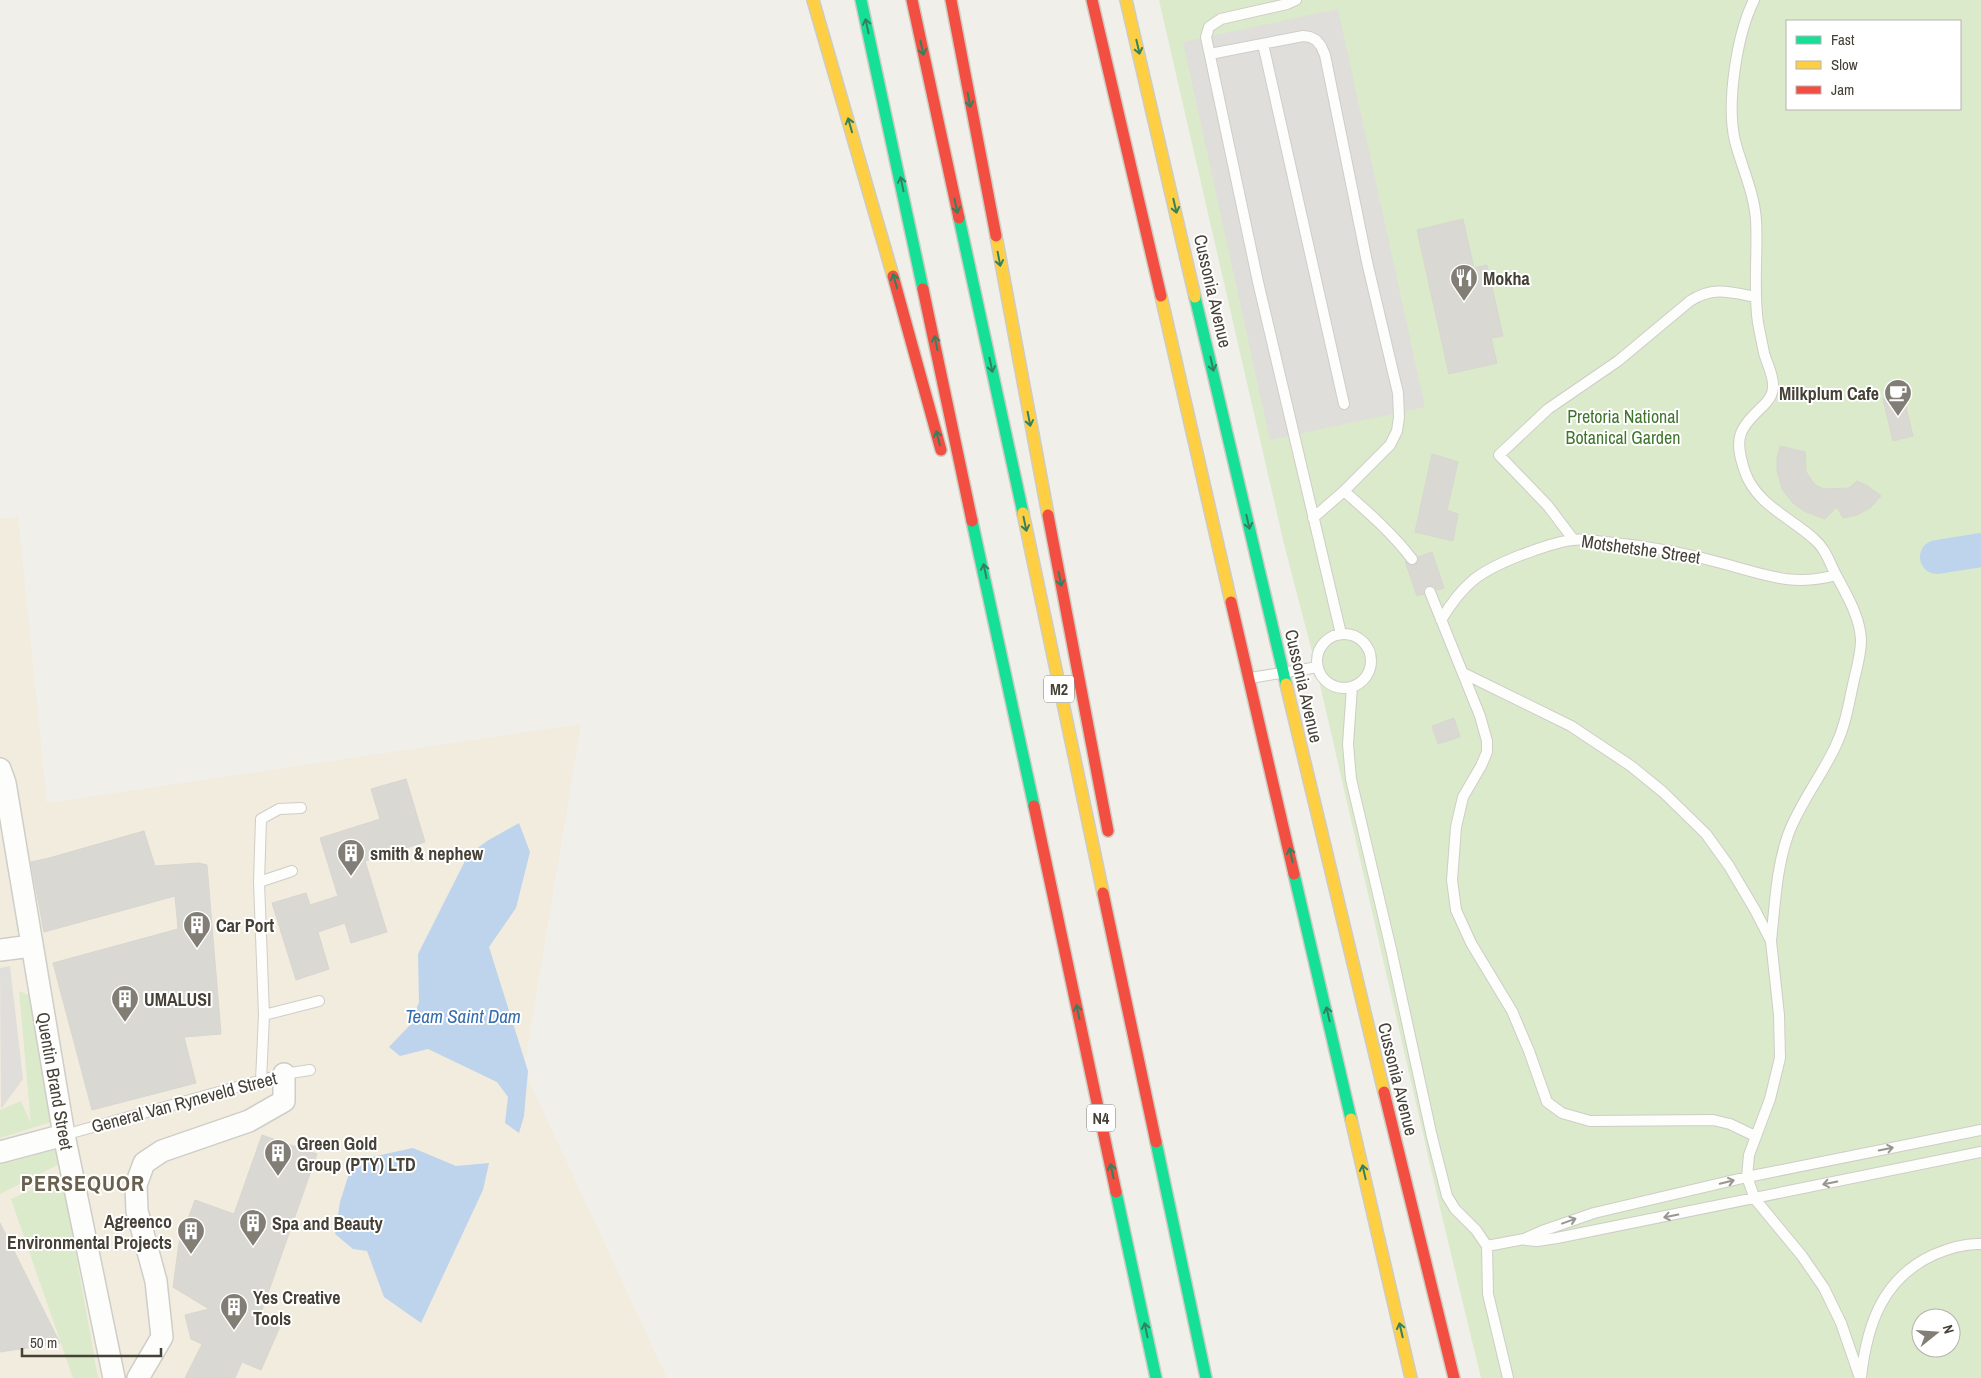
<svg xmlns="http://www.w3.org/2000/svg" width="1981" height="1378" viewBox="0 0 1981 1378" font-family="'Archivo Narrow',sans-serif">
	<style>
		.commercial { fill: #f2ecde }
		.green { fill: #daeacb; fill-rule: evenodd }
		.parking { fill: #dfdeda }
		.water { fill: #bdd4ec }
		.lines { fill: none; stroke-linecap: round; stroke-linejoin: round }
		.river { stroke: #bdd4ec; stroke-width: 34 }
		.building { fill: #dad8d2; stroke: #d8d6d0 }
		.lane-casing { stroke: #cecdc7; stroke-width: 12 }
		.street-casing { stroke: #cecdc7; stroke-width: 24 }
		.fast-casing { stroke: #ceccc1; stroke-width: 14 }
		.slow-casing { stroke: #ceccc1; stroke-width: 14 }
		.jam-casing { stroke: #ceccc1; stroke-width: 14 }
		.lane { stroke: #fdfdfc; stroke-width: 10 }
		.street { stroke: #fdfdfc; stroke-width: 21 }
		.fast { stroke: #16e098; stroke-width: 11 }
		.slow { stroke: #ffcf43; stroke-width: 11 }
		.jam { stroke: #f24e42; stroke-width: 11 }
		.oneway { stroke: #33815e }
		.oneway2 { stroke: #989690 }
		.labels { text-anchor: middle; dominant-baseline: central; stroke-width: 4; stroke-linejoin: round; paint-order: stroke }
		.shield { fill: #fff; stroke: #7e7a73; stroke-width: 1 }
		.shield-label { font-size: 16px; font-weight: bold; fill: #464137 }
		.poi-label { font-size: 18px; font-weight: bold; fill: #464137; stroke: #fff; text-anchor: start }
		.street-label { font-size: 18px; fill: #464137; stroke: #fff }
		.park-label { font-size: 18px; fill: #40752d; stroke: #fff }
		.water-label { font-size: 19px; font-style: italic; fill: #356cac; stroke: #fff }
		.district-label { font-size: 22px; font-weight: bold; letter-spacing: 1px; fill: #68614e; stroke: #fff }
	</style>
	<rect width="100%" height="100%" fill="#f0efea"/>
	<path class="commercial" d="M 18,516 L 47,803 L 581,724 L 524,1070 L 667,1378 L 0,1378 L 0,519 Z"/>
	<path class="green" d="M 1159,0 L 1981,0 L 1981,1378 L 1481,1378 L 1440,1208 L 1316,667 L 1284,544 ZM 1787,21 L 1960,21 L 1960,109 L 1787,109 ZM 1921,1318 L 1951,1318 L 1951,1348 L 1921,1348 Z
		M 19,991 L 33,997 L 51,1122 L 0,1138 L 0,1110 L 21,1101 L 31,1124 Z
		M 56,1145 L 63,1162 L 0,1194 L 0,1164 Z
		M 62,1176 L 98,1378 L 73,1378 L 11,1199 Z"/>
	<path class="parking" d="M 1338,9 L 1425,407 L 1270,440 L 1183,42 Z
		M 10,966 L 23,1079 L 1,1109 L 0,968 Z"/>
	<path class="water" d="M 519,823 L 530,852 L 516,908 L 489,947 L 528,1071 L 524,1116 L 519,1133 L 505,1123 L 508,1097 L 497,1082 L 428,1049 L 400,1056 L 389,1047 L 411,1024 L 419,1002 L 418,954 L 468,855 L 487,841 Z
		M 413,1148 L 456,1166 L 489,1163 L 483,1190 L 421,1323 L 384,1297 L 367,1251 L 353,1249 L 335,1234 L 340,1202 L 353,1161 Z"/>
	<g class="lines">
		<path class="river" d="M 1937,557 L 1981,550"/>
	</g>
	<path class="building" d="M 1463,219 L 1474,268 L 1487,265 L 1503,336 L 1491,338 L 1497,363 L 1449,374 L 1417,230 Z
		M 1903,394 L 1913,436 L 1893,441 L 1883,399 Z
		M 1780,446 L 1805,452 L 1806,472 L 1815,485 L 1824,489 L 1849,488 L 1857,481 L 1868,486 L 1881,496 L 1870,508 L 1857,515 L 1843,518 L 1837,507 L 1825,519 L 1804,511 L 1793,503 L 1782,489 L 1777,471 L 1777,458 Z
		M 1432,454 L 1458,462 L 1447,510 L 1458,514 L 1453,541 L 1415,532 Z
		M 1432,552 L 1444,588 L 1437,590 L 1434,586 L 1428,586 L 1424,588 L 1424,594 L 1417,596 L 1405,561 L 1409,565 L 1414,566 L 1418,562 L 1418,557 Z
		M 1454,718 L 1460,737 L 1438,744 L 1432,726 Z
		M 406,779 L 425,842 L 365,861 L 387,932 L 351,943 L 345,923 L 318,932 L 329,969 L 296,980 L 272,903 L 306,893 L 310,905 L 338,896 L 320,838 L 380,819 L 371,789 Z
		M 144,831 L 155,866 L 199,863 L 207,865 L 221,1034 L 184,1037 L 196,1083 L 92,1110 L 53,963 L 178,929 L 175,896 L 44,932 L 31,862 L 49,858 Z
		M 262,1135 L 317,1154 L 261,1313 L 282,1322 L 261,1370 L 242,1362 L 235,1378 L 185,1378 L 202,1344 L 191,1339 L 185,1315 L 209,1309 L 173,1287 L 179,1243 L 195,1200 L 234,1214 Z
		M 0,1223 L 60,1343 L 0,1352 Z"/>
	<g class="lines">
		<defs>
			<path id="lane" d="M 1296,0 L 1287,4 L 1221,19 L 1209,27 L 1206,37 L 1258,282 L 1341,634
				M 1754,0 C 1737,34 1726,103 1735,141 C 1742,168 1754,192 1756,220 C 1758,254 1753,289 1758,323 C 1760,333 1762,343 1764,353 C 1767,364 1774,376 1773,387 C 1773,395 1769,400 1764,405 C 1739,429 1733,437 1745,472 C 1756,504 1791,518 1814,539 C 1825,548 1829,561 1835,573 C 1846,594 1860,616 1861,640 C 1861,654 1857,667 1854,680 C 1849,702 1846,724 1836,745 C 1822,776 1800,802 1788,835 C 1776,869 1775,906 1771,941
				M 1263,44 L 1344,404
				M 1210,54 L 1303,36 L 1310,37 L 1316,40 L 1321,46 L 1325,55 L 1367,262 L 1398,393 L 1399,417 L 1397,431 L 1390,445 L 1344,491 L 1313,518
				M 1344,491 C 1368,512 1393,534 1412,559
				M 1573,539 L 1548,506 L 1499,455 L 1548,409 L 1618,361 L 1690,301 C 1713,286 1730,292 1756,297
				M 1430,592 L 1480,716 L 1487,741 L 1487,752 L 1481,766 L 1463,797 L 1456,827 L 1452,880 L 1456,910 L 1471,943 L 1512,1011 L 1529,1051 L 1547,1102 L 1562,1113 L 1590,1121 L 1713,1120 L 1730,1124 L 1755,1136
				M 1441,620 C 1464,582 1480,571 1521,555 C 1538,549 1555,542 1572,540 C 1583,538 1595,541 1606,542 C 1646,546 1686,553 1725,564 C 1765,575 1794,587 1836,575
				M1317 661a27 27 0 1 1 54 0a27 27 0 1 1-54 0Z
				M 1463,673 L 1571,726 L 1631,766 L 1663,792 L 1706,834 L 1729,866 L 1755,910 L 1771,941 L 1779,1015 L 1780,1058 L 1770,1099 L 1749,1155 L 1747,1177 L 1755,1199 L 1802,1256 L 1824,1288 L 1841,1323 L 1860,1378
				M 1250,678 L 1318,667
				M 1352,687 L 1348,744 L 1351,779 L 1391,949 L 1432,1137 L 1447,1196 L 1455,1209 L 1476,1230 L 1487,1246 L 1524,1239 L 1542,1231 L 1594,1213 L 1747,1177 L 1981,1130
				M 259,882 L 292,871
				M 264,1015 L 319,1001
				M 261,1081 L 264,1015 L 259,882 L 261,819 L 279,809 L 301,808
				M 64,1135 L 284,1074 L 310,1070
				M 1526,1240 L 1537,1241 L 1557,1238 L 1981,1152
				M 1487,1246 L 1488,1294 L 1508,1378
				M 1861,1377 C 1867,1325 1882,1279 1933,1255 C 1949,1248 1964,1243 1981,1244"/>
			<path id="street" d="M 0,769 L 5,783 L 64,1135 L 114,1378
				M 0,950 L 31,946
				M 0,1152 L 64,1135
				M 138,1378 L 162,1337 L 156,1281 L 137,1211 L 136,1185 L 144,1163 L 162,1151 L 249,1121 L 284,1101 L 284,1074"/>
			<path id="fast" d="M 861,0 L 923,289
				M 959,218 L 1023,513
				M 1195,297 L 1286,684
				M 972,521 L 1034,806
				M 1294,874 L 1351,1119
				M 1156,1142 L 1206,1378
				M 1116,1192 L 1156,1378"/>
			<path id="slow" d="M 813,0 L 893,276
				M 1126,0 L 1195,297
				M 996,236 L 1048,515
				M 1161,296 L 1231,602
				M 1023,513 L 1103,893
				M 1286,684 L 1384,1092
				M 1351,1119 L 1411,1378"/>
			<path id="jam" d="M 912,0 L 959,218
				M 951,0 L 996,236
				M 1092,0 L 1161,296
				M 893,276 L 941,450
				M 923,289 L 972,521
				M 1048,515 L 1108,831
				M 1231,602 L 1294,874
				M 1034,806 L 1116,1192
				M 1103,893 L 1156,1142
				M 1384,1092 L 1454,1378"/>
		</defs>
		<use href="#lane" class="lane-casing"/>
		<use href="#street" class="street-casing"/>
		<use href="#fast" class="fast-casing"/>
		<use href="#slow" class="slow-casing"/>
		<use href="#jam" class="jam-casing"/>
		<use href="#lane" class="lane"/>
		<use href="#street" class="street"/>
		<use href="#fast" class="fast"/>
		<use href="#slow" class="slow"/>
		<use href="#jam" class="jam"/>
	</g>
	<defs><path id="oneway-shaft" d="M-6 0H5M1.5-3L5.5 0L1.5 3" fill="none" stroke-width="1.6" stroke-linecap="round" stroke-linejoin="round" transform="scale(1.25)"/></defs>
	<g class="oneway">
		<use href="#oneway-shaft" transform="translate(867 26) rotate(-102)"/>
		<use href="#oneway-shaft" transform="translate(1138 47) rotate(77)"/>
		<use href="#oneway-shaft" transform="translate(922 48) rotate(78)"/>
		<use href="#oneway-shaft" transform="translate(969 100) rotate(79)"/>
		<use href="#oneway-shaft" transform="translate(850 125) rotate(-106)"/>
		<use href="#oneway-shaft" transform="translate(902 184) rotate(-102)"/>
		<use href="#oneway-shaft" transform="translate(956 206) rotate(78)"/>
		<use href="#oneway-shaft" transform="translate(1175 206) rotate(77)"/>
		<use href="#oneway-shaft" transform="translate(999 259) rotate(79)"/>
		<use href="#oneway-shaft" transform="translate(895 281) rotate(-106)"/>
		<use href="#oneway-shaft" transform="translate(936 343) rotate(-102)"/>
		<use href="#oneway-shaft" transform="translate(1212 364) rotate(77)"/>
		<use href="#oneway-shaft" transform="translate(991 365) rotate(78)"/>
		<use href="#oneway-shaft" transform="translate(1029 419) rotate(79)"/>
		<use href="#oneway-shaft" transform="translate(938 438) rotate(-105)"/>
		<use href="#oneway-shaft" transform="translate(1248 522) rotate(77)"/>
		<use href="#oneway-shaft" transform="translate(1025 524) rotate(78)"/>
		<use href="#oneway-shaft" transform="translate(985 571) rotate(-102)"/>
		<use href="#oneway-shaft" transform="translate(1060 579) rotate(79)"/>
		<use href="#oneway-shaft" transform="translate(1291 855) rotate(-103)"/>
		<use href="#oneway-shaft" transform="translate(1078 1012) rotate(-102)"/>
		<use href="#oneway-shaft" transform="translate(1328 1014) rotate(-103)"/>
		<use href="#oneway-shaft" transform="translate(1112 1171) rotate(-102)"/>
		<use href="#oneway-shaft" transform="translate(1364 1172) rotate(-103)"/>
		<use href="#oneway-shaft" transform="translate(1146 1330) rotate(-102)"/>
		<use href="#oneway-shaft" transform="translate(1401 1330) rotate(-103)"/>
	</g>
	<g class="oneway2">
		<use href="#oneway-shaft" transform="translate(1886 1149) rotate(-11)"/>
		<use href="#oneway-shaft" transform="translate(1727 1182) rotate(-13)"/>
		<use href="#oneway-shaft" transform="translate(1830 1183) rotate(168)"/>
		<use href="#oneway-shaft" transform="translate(1671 1216) rotate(169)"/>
		<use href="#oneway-shaft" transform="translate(1569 1221) rotate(-20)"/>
	</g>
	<defs>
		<symbol id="restaurant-pin" viewBox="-11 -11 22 30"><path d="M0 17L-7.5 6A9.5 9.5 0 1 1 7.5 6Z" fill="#827e76" stroke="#fff"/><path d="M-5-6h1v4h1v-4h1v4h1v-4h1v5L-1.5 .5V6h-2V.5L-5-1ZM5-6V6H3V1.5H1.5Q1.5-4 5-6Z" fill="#fff"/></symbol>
		<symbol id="cafe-pin" viewBox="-11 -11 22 30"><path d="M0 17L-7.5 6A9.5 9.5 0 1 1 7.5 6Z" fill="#827e76" stroke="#fff"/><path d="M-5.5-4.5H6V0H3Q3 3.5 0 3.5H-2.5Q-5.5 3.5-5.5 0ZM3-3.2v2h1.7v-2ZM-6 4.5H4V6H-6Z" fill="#fff"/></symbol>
		<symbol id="building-pin" viewBox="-11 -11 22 30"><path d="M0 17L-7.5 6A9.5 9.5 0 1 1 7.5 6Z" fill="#827e76" stroke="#fff"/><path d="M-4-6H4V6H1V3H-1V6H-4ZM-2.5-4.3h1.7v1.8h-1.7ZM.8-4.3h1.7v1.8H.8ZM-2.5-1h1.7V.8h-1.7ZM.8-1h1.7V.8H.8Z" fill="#fff"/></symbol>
	</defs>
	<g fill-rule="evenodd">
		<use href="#restaurant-pin" x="1448" y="262" width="32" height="43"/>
		<use href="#cafe-pin" x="1882" y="377" width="32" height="43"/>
		<use href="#building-pin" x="335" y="837" width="32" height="43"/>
		<use href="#building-pin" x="181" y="909" width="32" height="43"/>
		<use href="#building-pin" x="109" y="983" width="32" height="43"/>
		<use href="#building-pin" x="262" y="1137" width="32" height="43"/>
		<use href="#building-pin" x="237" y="1207" width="32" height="43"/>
		<use href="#building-pin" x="175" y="1215" width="32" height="43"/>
		<use href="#building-pin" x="218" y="1291" width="32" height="43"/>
	</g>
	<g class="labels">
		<g class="shield">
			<rect x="1044" y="675.5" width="30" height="27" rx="4"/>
			<rect x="1087" y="1104.5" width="28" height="27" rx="4"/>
		</g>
		<g class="shield-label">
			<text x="1059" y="689">M2</text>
			<text x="1101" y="1118">N4</text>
		</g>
		<g class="poi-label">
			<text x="1483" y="278">Mokha</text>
			<text x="1879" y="393" text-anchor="end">Milkplum Cafe</text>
			<text x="370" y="853">smith &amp; nephew</text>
			<text x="216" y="925">Car Port</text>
			<text x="144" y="999">UMALUSI</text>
			<text x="297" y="1143">Green Gold<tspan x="297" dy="21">Group (PTY) LTD</tspan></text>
			<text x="172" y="1221" text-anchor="end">Agreenco<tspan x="172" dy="21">Environmental Projects</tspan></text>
			<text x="272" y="1223">Spa and Beauty</text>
			<text x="253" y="1297">Yes Creative<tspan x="253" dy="21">Tools</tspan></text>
		</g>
		<g class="street-label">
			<text transform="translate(1213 291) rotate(77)">Cussonia Avenue</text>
			<text transform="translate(1641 549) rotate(8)">Motshetshe Street</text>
			<text transform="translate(1304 686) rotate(77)">Cussonia Avenue</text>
			<text transform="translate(1398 1079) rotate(76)">Cussonia Avenue</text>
			<text transform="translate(55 1081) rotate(80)">Quentin Brand Street</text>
			<text transform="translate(184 1102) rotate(-15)">General Van Ryneveld Street</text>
		</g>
		<g class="park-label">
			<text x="1623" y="416">Pretoria National<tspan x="1623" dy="21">Botanical Garden</tspan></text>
		</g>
		<g class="water-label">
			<text x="463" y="1016">Team Saint Dam</text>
		</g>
		<g class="district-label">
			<text x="83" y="1183">PERSEQUOR</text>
		</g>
	</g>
	<rect x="1786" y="20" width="175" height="90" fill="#ffffff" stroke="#b5b3af"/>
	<rect x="1796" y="36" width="25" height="8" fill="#16e098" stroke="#b5b3af"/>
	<text x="1831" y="45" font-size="15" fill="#464137">Fast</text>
	<rect x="1796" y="61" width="25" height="8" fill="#ffcf43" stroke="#b5b3af"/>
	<text x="1831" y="70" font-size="15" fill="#464137">Slow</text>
	<rect x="1796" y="86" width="25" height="8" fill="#f24e42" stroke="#b5b3af"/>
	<text x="1831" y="95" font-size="15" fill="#464137">Jam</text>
	<g transform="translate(1936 1333) rotate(73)"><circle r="24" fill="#ffffff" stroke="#b5b3af"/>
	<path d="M0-4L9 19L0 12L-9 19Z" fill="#827e76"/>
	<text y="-8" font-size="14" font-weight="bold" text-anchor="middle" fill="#464137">N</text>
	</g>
	<path d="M22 1348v8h139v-8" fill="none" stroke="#464137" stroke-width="2.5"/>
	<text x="30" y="1348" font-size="15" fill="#464137" stroke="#ffffff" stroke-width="4" paint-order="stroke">50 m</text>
</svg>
